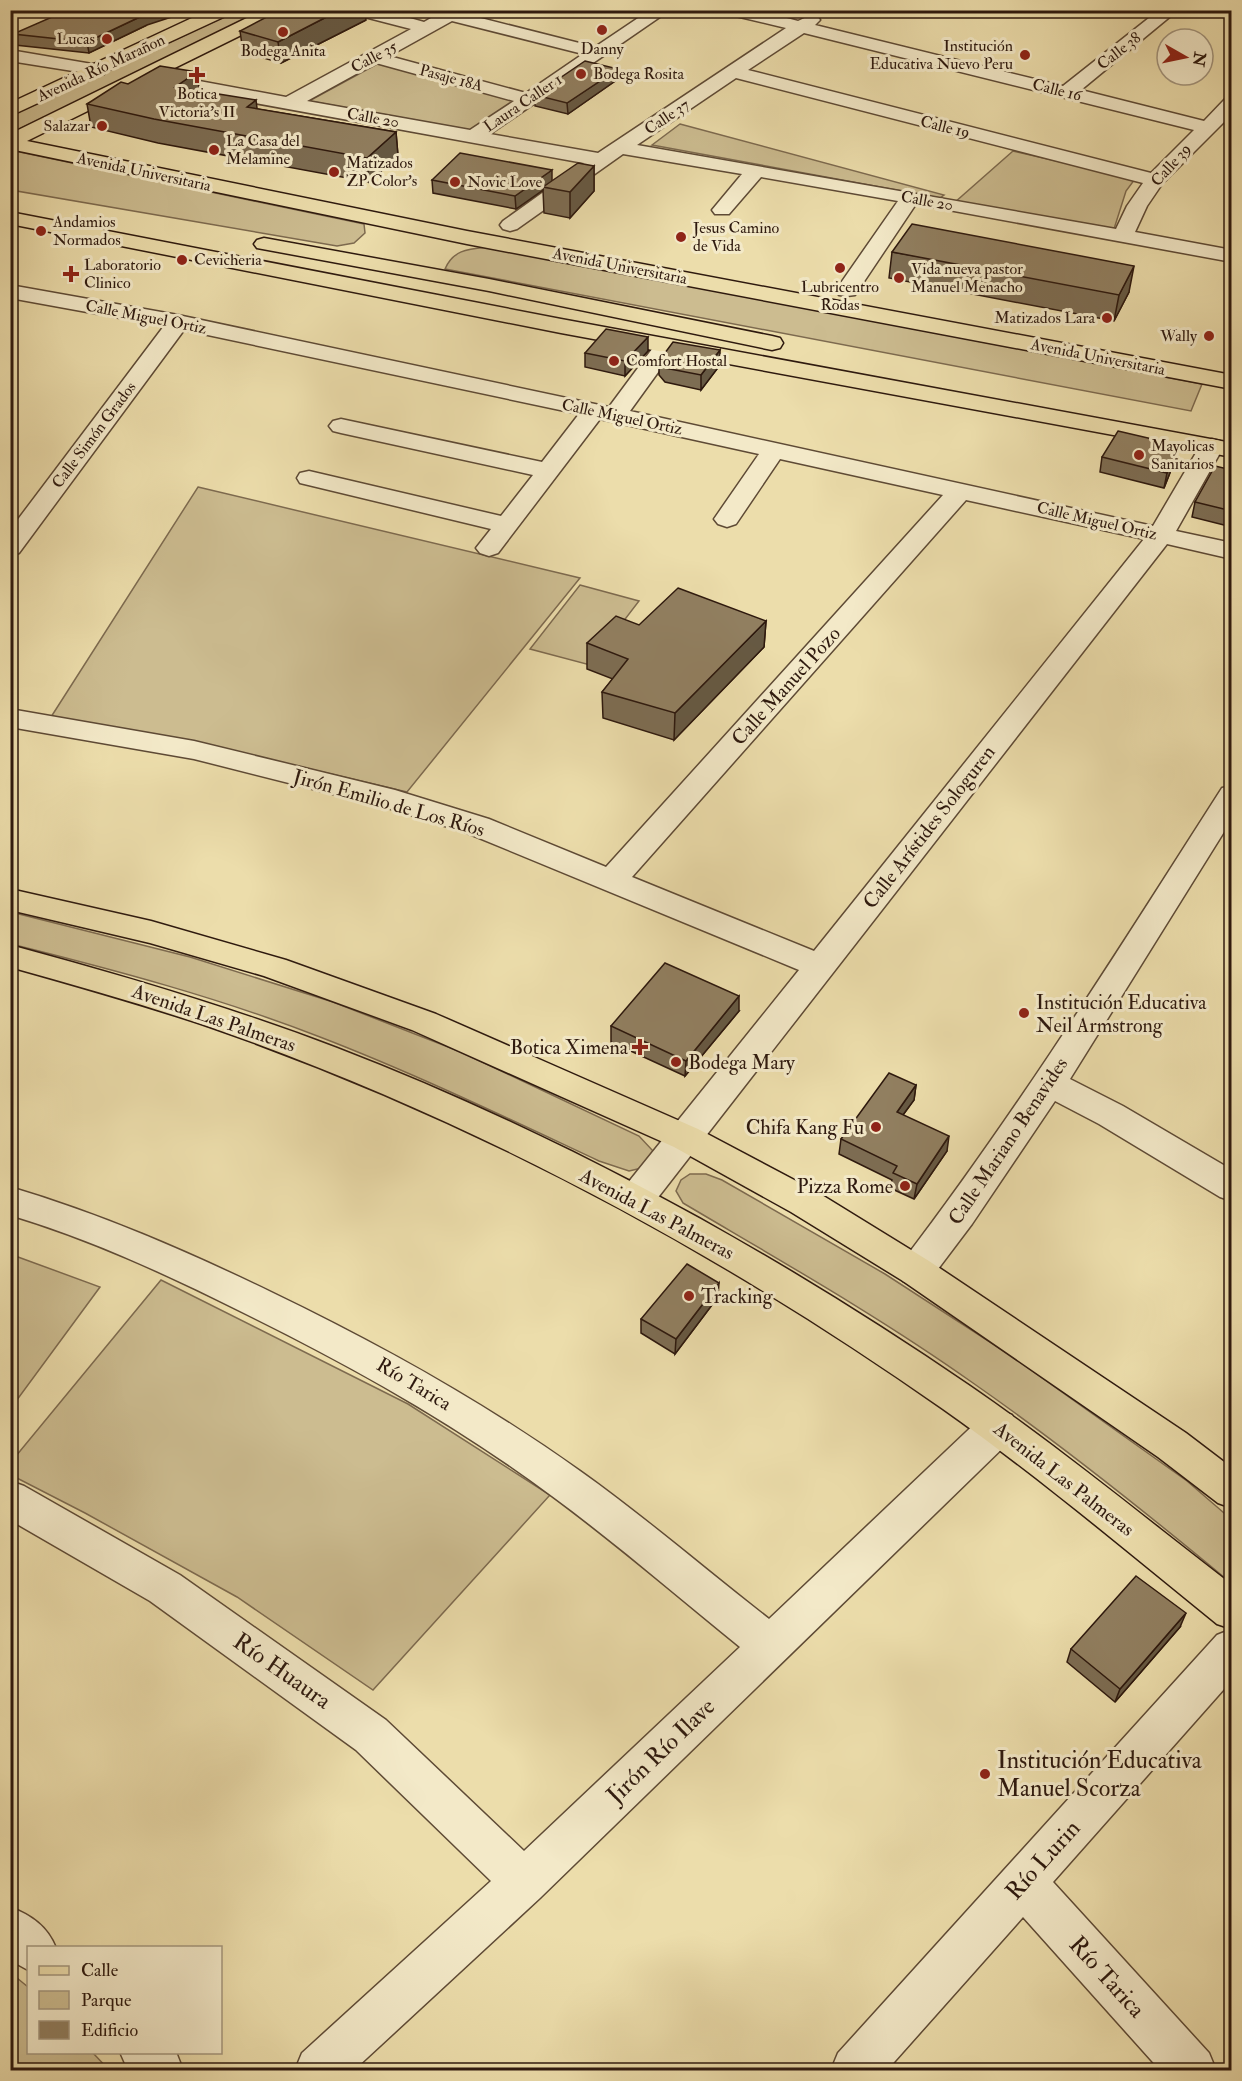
<svg xmlns="http://www.w3.org/2000/svg" width="1242" height="2081" viewBox="0 0 1242 2081" font-family="'IM FELL Double Pica',serif">
	<style>
		.green { fill: #ccbc90; stroke: #7d6a4f; stroke-width: 1.5 }
		.lines { fill: none; stroke-linecap: round; stroke-linejoin: round }
		.minor-casing { stroke: #5e4a35; stroke-width: 3 }
		.major-casing { stroke: #2e190e; stroke-width: 3 }
		.minor { fill: #f3e9c8; fill-rule: evenodd }
		.major { fill: #ecddab; fill-rule: evenodd }
		.wall { fill: #7d6d53; stroke: #2e190e; stroke-width: 1.5 }
		.shaded-wall { fill: #665943; stroke: #2e190e; stroke-width: 1.5 }
		.building { fill: #917f60; stroke: #2e190e; stroke-width: 1.5 }
		.poi-dot { fill: #8f2418; stroke: #f3e9c8; stroke-width: 2 }
		.labels { text-anchor: middle; dominant-baseline: central; stroke-width: 6; stroke-linejoin: round; paint-order: stroke }
		.far-poi-label { font-size: 16px; fill: #2e190e; stroke: #f3e9c8; text-anchor: start }
		.far-street-label { font-size: 16px; fill: #2e190e; stroke: #f3e9c8 }
		.street-label { font-size: 20px; fill: #2e190e; stroke: #f3e9c8 }
		.poi-label { font-size: 20px; fill: #2e190e; stroke: #f3e9c8; text-anchor: start }
		.near-street-label { font-size: 24px; fill: #2e190e; stroke: #f3e9c8 }
		.near-poi-label { font-size: 24px; fill: #2e190e; stroke: #f3e9c8; text-anchor: start }
	</style>
	<rect width="100%" height="100%" fill="#ecddab"/>
	<filter id="stains"><feTurbulence type="fractalNoise" baseFrequency=".00333" numOctaves="4"/><feColorMatrix values="0 0 0 0 .2 0 0 0 0 .09 0 0 0 0 .02 0 0 0 .5 -.17"/></filter>
	<radialGradient id="worn" r=".72"><stop offset=".6" stop-color="#630" stop-opacity="0"/><stop offset="1" stop-color="#630" stop-opacity=".3"/></radialGradient>
	<path class="green" d="M 237,11 L 269,11 L 11,133 L 10,116 Z
		M 379,63 L 514,101 L 470,130 L 309,101 Z
		M 680,124 L 944,195 L 940,198 L 652,145 Z
		M 15,151 L 364,224 L 365,233 L 354,243 L 337,246 L 11,190 L 11,154 Z
		M 1013,151 L 1135,179 L 1126,191 L 1114,229 L 954,203 Z
		M 487,247 L 1202,384 L 1191,411 L 445,269 C 453,250 468,249 487,247 Z
		M 198,487 L 580,578 L 407,792 C 289,764 171,735 51,717 Z
		M 580,585 L 639,601 L 590,665 L 530,649 Z
		M 11,912 L 190,957 L 333,1002 L 461,1052 L 639,1136 L 654,1152 L 646,1167 L 629,1171 L 599,1161 C 507,1118 416,1074 320,1037 C 220,998 115,970 11,944 Z
		M 690,1174 L 706,1174 L 722,1180 L 885,1274 L 1007,1353 L 1187,1481 L 1231,1519 L 1231,1583 C 1148,1514 1062,1445 973,1383 C 880,1317 781,1261 683,1203 L 676,1191 L 681,1180 Z
		M 18,1257 L 100,1287 L 11,1408 L 10,1266 Z
		M 161,1280 L 408,1404 L 550,1495 L 373,1690 L 237,1597 L 85,1513 L 11,1475 L 11,1462 Z
		M 11,1973 L 28,1987 L 28,2052 L 93,2053 L 109,2070 L 11,2070 Z"/>
	<g class="lines">
		<defs>
			<path id="minor" d="M 351,10 L 381,10 L 424,22 L 445,10 L 467,10 L 465,14 L 595,47 L 650,10 L 670,10 L 490,134 L 598,153 L 786,28 L 727,14 L 725,10 L 756,10 L 798,21 L 811,15 L 817,16 L 820,20 L 815,25 L 1063,86 L 1159,10 L 1178,10 L 1081,90 L 1204,121 L 1225,99 L 1232,97 L 1232,114 L 1162,184 L 1147,206 L 1135,232 L 1232,250 L 1232,262 L 916,204 L 855,295 L 847,296 L 839,295 L 836,290 L 898,201 L 761,177 L 729,214 L 715,214 L 712,210 L 742,174 L 623,154 L 517,229 L 510,231 L 503,229 L 500,225 L 503,221 L 584,163 L 156,85 L 149,83 L 147,79 L 149,75 L 156,73 L 286,97 L 411,29 L 353,14 ZM 452,21 L 583,54 L 526,93 L 389,56 ZM 804,33 L 1194,130 L 1151,173 L 748,70 ZM 376,63 L 514,101 L 470,130 L 307,101 ZM 736,78 L 1143,183 L 1127,206 L 1116,229 L 637,145 Z
				M 10,50 L 98,65 L 104,66 L 107,70 L 104,74 L 98,75 L 10,61 Z
				M 10,285 L 178,315 L 609,407 L 658,341 L 666,339 L 674,341 L 677,346 L 630,411 L 1153,526 L 1200,446 L 1204,441 L 1212,439 L 1220,441 L 1224,446 L 1176,531 L 1232,543 L 1232,559 L 1167,544 L 649,1209 L 636,1213 L 623,1209 L 618,1199 L 623,1189 L 799,970 L 467,833 L 388,808 L 194,759 L 10,727 L 10,709 L 194,741 L 395,790 L 489,819 L 606,867 L 943,495 L 780,459 L 736,524 L 727,527 L 718,524 L 714,519 L 759,454 L 600,419 L 498,553 L 489,556 L 480,553 L 476,548 L 491,529 L 300,483 L 297,478 L 300,473 L 309,471 L 501,516 L 533,475 L 341,433 L 333,431 L 329,426 L 333,421 L 341,419 L 542,462 L 579,414 L 184,330 L 19,553 L 10,556 L 10,530 L 164,326 L 10,298 ZM 966,500 L 1144,539 L 814,951 L 632,877 Z
				M 1232,786 L 1232,819 L 1070,1079 L 1123,1106 L 1232,1170 L 1232,1201 L 1220,1197 L 1099,1124 L 1055,1101 L 972,1224 L 929,1281 L 916,1286 L 903,1281 L 898,1271 L 903,1261 C 1019,1109 1119,949 1222,788 Z
				M 10,1187 C 101,1214 186,1251 271,1292 C 379,1344 482,1401 580,1471 C 645,1517 706,1570 769,1619 L 984,1415 L 998,1410 L 1012,1415 L 1017,1427 L 1012,1439 L 540,1898 L 354,2070 L 295,2070 L 302,2053 L 491,1881 L 356,1750 L 150,1601 L 10,1520 L 10,1481 L 24,1486 L 180,1575 L 386,1720 L 524,1851 L 740,1647 C 677,1596 616,1543 552,1496 C 454,1423 350,1365 240,1311 C 166,1274 90,1239 10,1215 Z
				M 1232,1629 L 1232,1680 L 1053,1882 L 1209,2053 L 1216,2070 L 1160,2070 L 1023,1917 L 887,2070 L 831,2070 L 838,2053 L 1217,1635 Z
				M 10,1907 C 32,1916 47,1926 56,1948 L 28,1948 L 28,1970 L 10,1960 Z
				M 120,2052 L 176,2052 L 183,2070 L 128,2070 Z"/>
			<path id="major" d="M 209,10 L 232,10 L 230,14 L 10,116 L 10,103 Z
				M 263,10 L 286,10 L 284,14 L 27,141 L 467,231 L 1232,375 L 1232,389 L 467,244 L 10,149 L 10,134 Z
				M 10,212 L 561,319 L 1232,443 L 1232,457 L 561,333 L 10,224 Z
				M 264,238 L 489,279 L 772,336 L 780,338 L 783,343 L 780,348 L 772,350 L 489,291 L 257,248 L 254,244 L 257,240 Z
				M 10,889 L 151,921 L 286,960 L 436,1014 L 698,1129 L 817,1192 L 929,1261 L 1186,1433 L 1232,1468 L 1232,1508 L 1218,1503 L 1158,1457 L 903,1281 L 791,1212 L 674,1147 L 412,1030 L 264,976 L 150,943 L 10,910 Z
				M 10,945 C 121,975 230,1007 337,1048 C 560,1134 773,1251 970,1386 C 1060,1448 1145,1518 1232,1585 L 1232,1629 L 1217,1624 C 1127,1551 1038,1476 943,1409 C 718,1251 471,1118 210,1027 C 145,1005 78,986 10,967 Z"/>
		</defs>
		<use href="#minor" class="minor-casing"/>
		<use href="#major" class="major-casing"/>
		<use href="#minor" class="minor"/>
		<use href="#major" class="major"/>
	</g>
	<path class="wall" d="M 366,20 L 281,63 L 243,52 L 240,31 Z
		M 147,25 L 89,53 L 15,45 L 13,34 Z
		M 618,79 L 568,114 L 535,106 L 535,95 Z
		M 128,84 L 200,91 L 257,109 L 396,132 L 398,156 L 369,182 L 158,143 L 91,127 L 87,104 Z
		M 594,166 L 594,191 L 570,218 L 544,213 L 543,190 L 516,209 L 433,193 L 432,180 L 552,181 Z
		M 892,252 L 1129,292 L 1114,321 L 889,278 Z
		M 648,351 L 625,376 L 585,367 L 585,353 Z
		M 659,361 L 720,365 L 701,390 L 665,382 L 659,375 Z
		M 1178,445 L 1175,460 L 1164,488 L 1100,472 L 1102,457 Z
		M 1232,470 L 1232,527 L 1192,517 L 1195,502 Z
		M 766,621 L 764,647 L 674,740 L 603,718 L 602,692 L 613,679 L 587,669 L 587,643 L 639,625 Z
		M 739,1011 L 685,1076 L 611,1042 L 611,1026 Z
		M 916,1085 L 914,1100 L 903,1115 L 947,1151 L 914,1199 L 890,1188 L 892,1180 L 839,1154 L 841,1139 Z
		M 718,1297 L 675,1354 L 641,1333 L 641,1319 Z
		M 1180,1627 L 1115,1702 L 1067,1662 L 1071,1649 Z"/>
	<path class="shaded-wall" d="M 155,10 L 193,10 L 147,25 L 89,53 L 87,42 L 146,14 Z
		M 340,10 L 365,10 L 366,20 L 281,63 L 278,42 Z
		M 618,69 L 618,79 L 568,114 L 567,103 Z
		M 197,72 L 200,96 L 175,87 Z
		M 256,100 L 259,124 L 247,107 Z
		M 396,132 L 398,156 L 369,182 L 367,158 Z
		M 594,166 L 594,191 L 570,218 L 570,192 Z
		M 552,170 L 552,183 L 543,187 L 543,190 L 516,209 L 515,196 Z
		M 1134,266 L 1129,292 L 1114,321 L 1119,295 Z
		M 648,337 L 648,351 L 625,376 L 625,361 Z
		M 720,350 L 720,365 L 701,390 L 701,375 Z
		M 1178,445 L 1175,460 L 1164,488 L 1167,473 Z
		M 766,621 L 764,647 L 674,740 L 675,713 Z
		M 739,996 L 739,1011 L 685,1076 L 686,1061 Z
		M 916,1085 L 914,1100 L 894,1127 L 897,1112 Z
		M 949,1136 L 947,1151 L 914,1199 L 917,1184 Z
		M 719,1283 L 718,1297 L 675,1354 L 676,1339 Z
		M 1186,1613 L 1180,1627 L 1115,1702 L 1120,1689 Z"/>
	<path class="building" d="M 68,10 L 155,10 L 146,14 L 87,42 L 13,34 Z
		M 280,10 L 340,10 L 278,42 L 240,31 Z
		M 585,61 L 618,69 L 567,103 L 535,95 Z
		M 160,66 L 197,72 L 175,87 L 256,100 L 247,107 L 396,132 L 367,158 L 154,119 L 87,104 L 121,82 L 128,84 Z
		M 460,153 L 552,170 L 515,196 L 432,180 Z
		M 578,163 L 594,166 L 570,192 L 543,187 Z
		M 912,224 L 1134,266 L 1119,295 L 892,252 Z
		M 606,329 L 648,337 L 625,361 L 585,353 Z
		M 673,342 L 720,350 L 701,375 L 665,368 L 659,361 Z
		M 1118,431 L 1178,445 L 1167,473 L 1102,457 Z
		M 1215,466 L 1232,470 L 1232,511 L 1195,502 Z
		M 678,588 L 766,621 L 675,713 L 602,692 L 628,659 L 587,643 L 616,616 L 639,625 Z
		M 665,963 L 739,996 L 686,1061 L 611,1026 Z
		M 889,1073 L 916,1085 L 897,1112 L 949,1136 L 917,1184 L 893,1173 L 897,1166 L 841,1139 Z
		M 687,1264 L 719,1283 L 676,1339 L 641,1319 Z
		M 1136,1576 L 1186,1613 L 1120,1689 L 1071,1649 Z"/>
	<g class="poi-dot">
		<circle cx="602" cy="30" r="6"/>
		<circle cx="283" cy="32" r="6"/>
		<circle cx="107" cy="39" r="6"/>
		<circle cx="1025" cy="55" r="6"/>
		<circle cx="581" cy="74" r="6"/>
		<path d="M194 66h6v6h6v6h-6v6h-6v-6h-6v-6h6z"/>
		<circle cx="102" cy="126" r="6"/>
		<circle cx="214" cy="150" r="6"/>
		<circle cx="334" cy="172" r="6"/>
		<circle cx="455" cy="182" r="6"/>
		<circle cx="41" cy="231" r="6"/>
		<circle cx="681" cy="237" r="6"/>
		<circle cx="182" cy="260" r="6"/>
		<circle cx="840" cy="268" r="6"/>
		<path d="M68 265h6v6h6v6h-6v6h-6v-6h-6v-6h6z"/>
		<circle cx="899" cy="278" r="6"/>
		<circle cx="1107" cy="318" r="6"/>
		<circle cx="1209" cy="336" r="6"/>
		<circle cx="614" cy="361" r="6"/>
		<circle cx="1139" cy="455" r="6"/>
		<circle cx="1024" cy="1013" r="6"/>
		<path d="M637 1038h6v6h6v6h-6v6h-6v-6h-6v-6h6z"/>
		<circle cx="676" cy="1062" r="6"/>
		<circle cx="876" cy="1127" r="6"/>
		<circle cx="905" cy="1186" r="6"/>
		<circle cx="689" cy="1296" r="6"/>
		<circle cx="985" cy="1774" r="6"/>
	</g>
	<g class="labels">
		<g class="far-poi-label">
			<text x="95" y="39" text-anchor="end">Lucas</text>
			<text x="1013" y="46" text-anchor="end">Institución<tspan x="1013" dy="18">Educativa Nuevo Peru</tspan></text>
			<text x="602" y="49" text-anchor="middle">Danny</text>
			<text x="283" y="51" text-anchor="middle">Bodega Anita</text>
			<text x="593" y="74">Bodega Rosita</text>
			<text x="197" y="94" text-anchor="middle">Botica<tspan x="197" dy="18">Victoria's II</tspan></text>
			<text x="90" y="126" text-anchor="end">Salazar</text>
			<text x="226" y="141">La Casa del<tspan x="226" dy="18">Melamine</tspan></text>
			<text x="346" y="163">Matizados<tspan x="346" dy="18">ZP Color's</tspan></text>
			<text x="467" y="182">Novic Love</text>
			<text x="53" y="222">Andamios<tspan x="53" dy="18">Normados</tspan></text>
			<text x="693" y="228">Jesus Camino<tspan x="693" dy="18">de Vida</tspan></text>
			<text x="194" y="260">Cevicheria</text>
			<text x="84" y="265">Laboratorio<tspan x="84" dy="18">Clinico</tspan></text>
			<text x="911" y="269">Vida nueva pastor<tspan x="911" dy="18">Manuel Menacho</tspan></text>
			<text x="840" y="287" text-anchor="middle">Lubricentro<tspan x="840" dy="18">Rodas</tspan></text>
			<text x="1095" y="318" text-anchor="end">Matizados Lara</text>
			<text x="1197" y="336" text-anchor="end">Wally</text>
			<text x="626" y="361">Comfort Hostal</text>
			<text x="1151" y="446">Mayolicas<tspan x="1151" dy="18">Sanitarios</tspan></text>
		</g>
		<g class="far-street-label">
			<text transform="translate(1119 51) rotate(-38)">Calle 38</text>
			<text transform="translate(374 57) rotate(-28)">Calle 35</text>
			<text transform="translate(101 68) rotate(-25)">Avenida Río Marañon</text>
			<text transform="translate(451 78) rotate(15)">Pasaje 18A</text>
			<text transform="translate(1057 90) rotate(14)">Calle 16</text>
			<text transform="translate(523 103) rotate(-34)">Laura Caller 1</text>
			<text transform="translate(667 117) rotate(-34)">Calle 37</text>
			<text transform="translate(373 118) rotate(10)">Calle 20</text>
			<text transform="translate(945 127) rotate(14)">Calle 19</text>
			<text transform="translate(1171 165) rotate(-48)">Calle 39</text>
			<text transform="translate(144 172) rotate(12)">Avenida Universitaria</text>
			<text transform="translate(927 201) rotate(10)">Calle 20</text>
			<text transform="translate(620 266) rotate(11)">Avenida Universitaria</text>
			<text transform="translate(146 317) rotate(11)">Calle Miguel Ortiz</text>
			<text transform="translate(1098 357) rotate(11)">Avenida Universitaria</text>
			<text transform="translate(622 417) rotate(12)">Calle Miguel Ortiz</text>
			<text transform="translate(94 435) rotate(-53)">Calle Simón Grados</text>
			<text transform="translate(1097 521) rotate(13)">Calle Miguel Ortiz</text>
		</g>
		<g class="street-label">
			<text transform="translate(786 686) rotate(-48)">Calle Manuel Pozo</text>
			<text transform="translate(389 803) rotate(16)">Jirón Emilio de Los Ríos</text>
			<text transform="translate(929 827) rotate(-52)">Calle Arístides Sologuren</text>
			<text transform="translate(214 1018) rotate(19)">Avenida Las Palmeras</text>
			<text transform="translate(1008 1141) rotate(-56)">Calle Mariano Benavides</text>
			<text transform="translate(657 1214) rotate(28)">Avenida Las Palmeras</text>
			<text transform="translate(414 1384) rotate(31)">Río Tarica</text>
			<text transform="translate(1064 1479) rotate(38)">Avenida Las Palmeras</text>
		</g>
		<g class="poi-label">
			<text x="1036" y="1002">Institución Educativa<tspan x="1036" dy="23">Neil Armstrong</tspan></text>
			<text x="628" y="1047" text-anchor="end">Botica Ximena</text>
			<text x="688" y="1062">Bodega Mary</text>
			<text x="864" y="1127" text-anchor="end">Chifa Kang Fu</text>
			<text x="893" y="1186" text-anchor="end">Pizza Rome</text>
			<text x="701" y="1296">Tracking</text>
		</g>
		<g class="near-street-label">
			<text transform="translate(282 1671) rotate(35)">Río Huaura</text>
			<text transform="translate(661 1751) rotate(-44)">Jirón Río Ilave</text>
			<text transform="translate(1043 1860) rotate(-48)">Río Lurin</text>
			<text transform="translate(1107 1977) rotate(48)">Río Tarica</text>
		</g>
		<g class="near-poi-label">
			<text x="997" y="1760">Institución Educativa<tspan x="997" dy="28">Manuel Scorza</tspan></text>
		</g>
	</g>
	<rect width="1242" height="2081" fill="none" stroke="#ecddab" stroke-width="36"/>
	<rect x="12" y="12" width="1218" height="2057" fill="none" stroke="#2e190e" stroke-width="3"/>
	<rect x="18" y="18" width="1206" height="2045" fill="none" stroke="#2e190e" stroke-width="1.5"/>
	<rect x="27" y="1946" width="195" height="108" fill="#f3e9c8" stroke="#a4967e" stroke-width="1.5"/>
	<rect x="39" y="1966" width="30" height="9" fill="#ecddab" stroke="#a4967e" stroke-width="1.5"/>
	<text x="81" y="1976" font-size="18" fill="#2e190e">Calle</text>
	<rect x="39" y="1991" width="30" height="18" fill="#ccbc90" stroke="#a4967e" stroke-width="1.5"/>
	<text x="81" y="2006" font-size="18" fill="#2e190e">Parque</text>
	<rect x="39" y="2021" width="30" height="18" fill="#917f60" stroke="#a4967e" stroke-width="1.5"/>
	<text x="81" y="2036" font-size="18" fill="#2e190e">Edificio</text>
	<g transform="translate(1185 57) rotate(99)"><circle r="28" fill="#f3e9c8" stroke="#a4967e" stroke-width="1.5"/>
	<path d="M0-4.5L10 22L0 15L-10 22Z" fill="#8f2418"/>
	<text y="-9" font-size="16" font-weight="bold" text-anchor="middle" fill="#2e190e">N</text>
	</g>
	<rect width="100%" height="100%" filter="url(#stains)"/>
	<rect width="100%" height="100%" fill="url(#worn)"/>
</svg>
